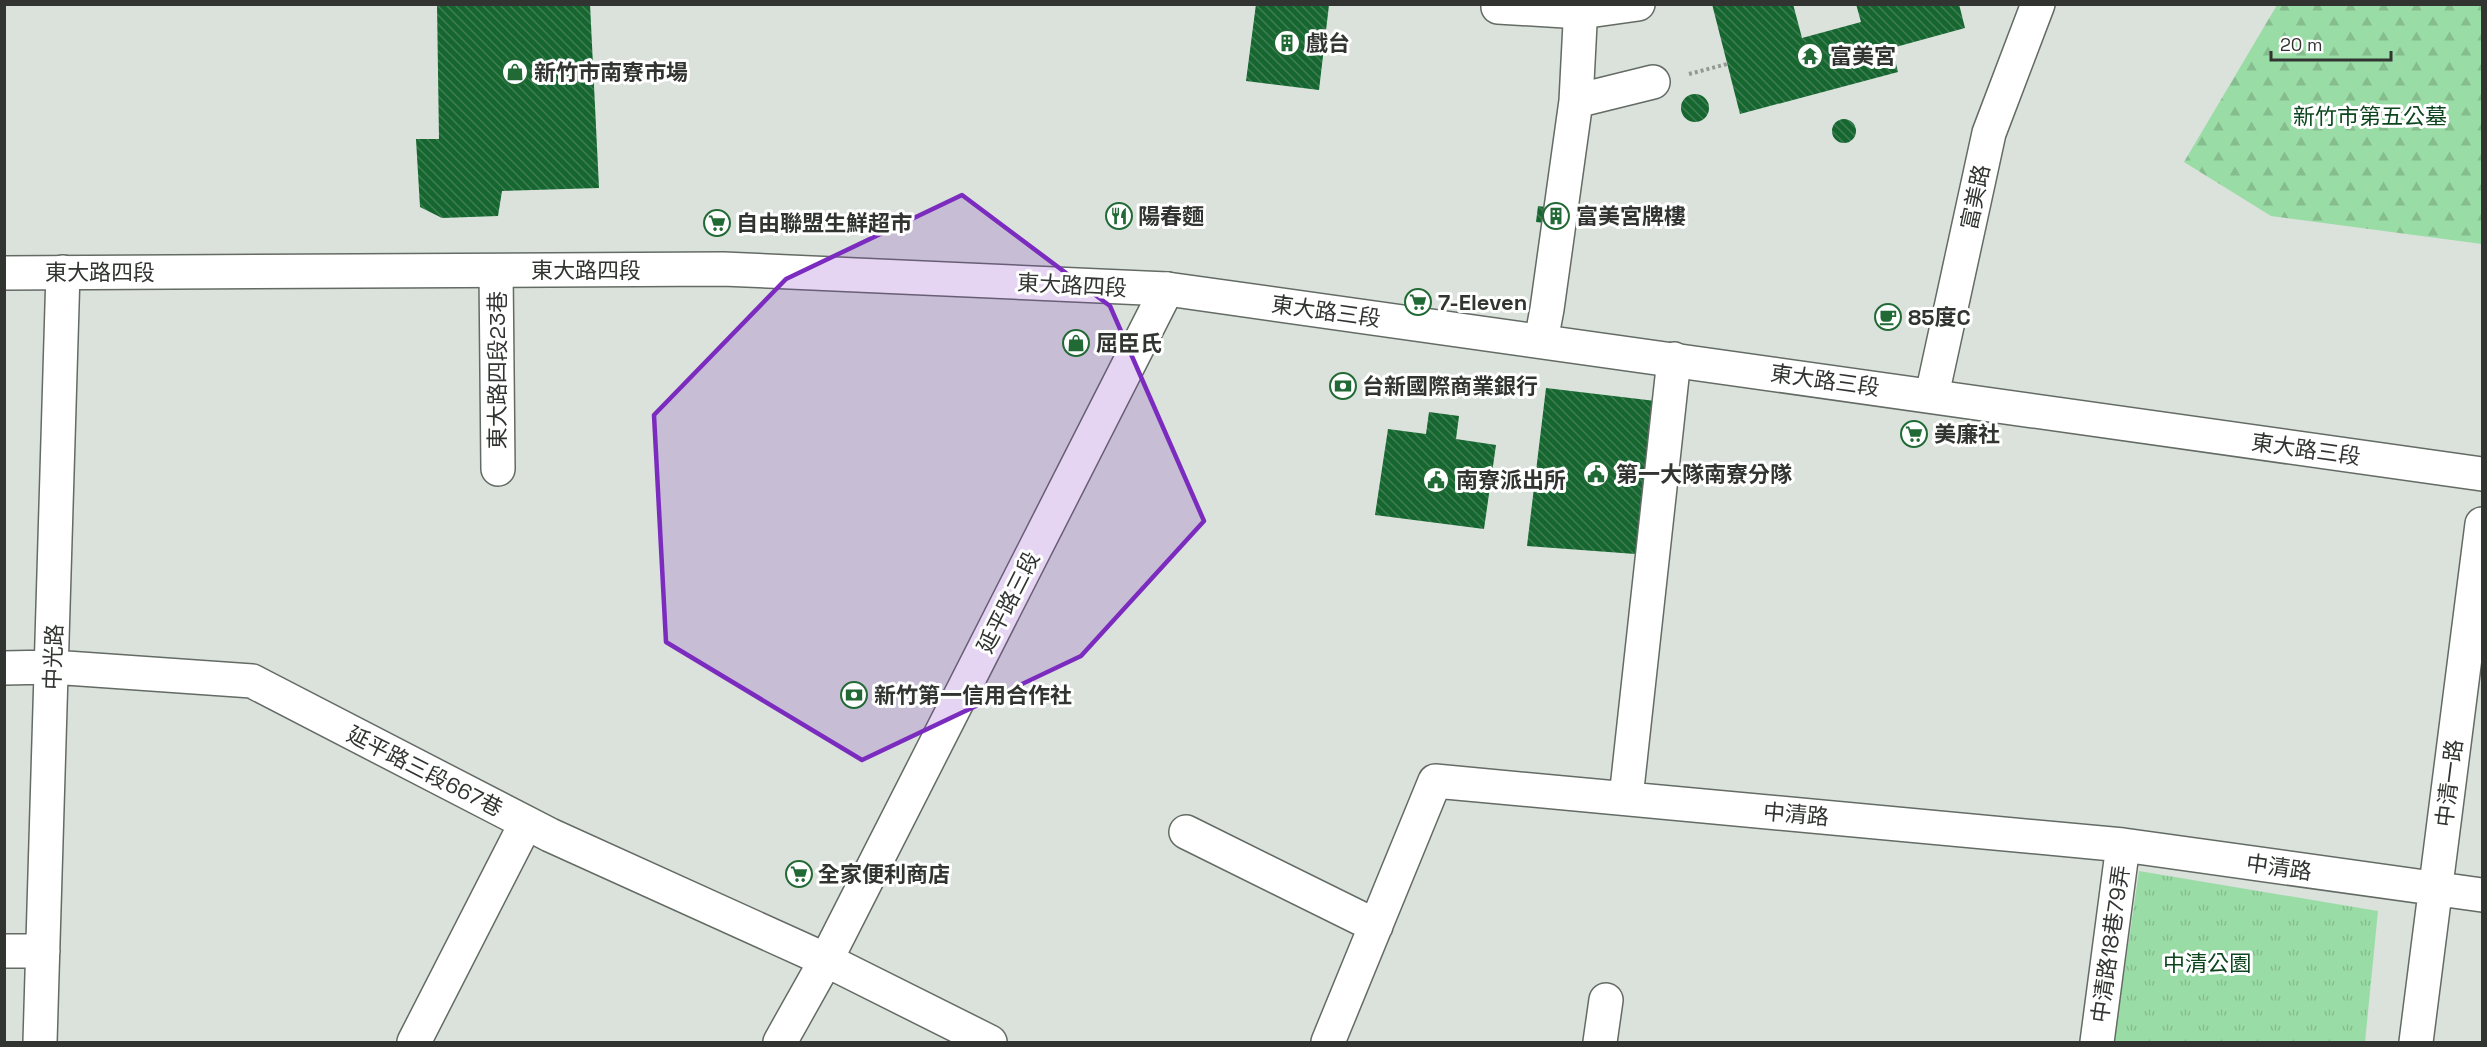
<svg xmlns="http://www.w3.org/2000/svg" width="2487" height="1047" viewBox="0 0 2487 1047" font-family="'Space Grotesk','Noto Sans TC',sans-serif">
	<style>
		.forest { fill: url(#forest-firs) }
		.park { fill: url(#park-tufts) }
		.building { fill: url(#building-back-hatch) }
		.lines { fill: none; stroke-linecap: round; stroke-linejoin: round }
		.minor-casing { stroke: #636b64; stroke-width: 36 }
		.major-casing { stroke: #636b64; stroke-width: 36 }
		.path { stroke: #939993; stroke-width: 4; stroke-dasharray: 3 3; stroke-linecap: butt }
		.minor { stroke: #fff; stroke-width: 33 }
		.major { stroke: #fff; stroke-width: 33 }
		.marked { fill: #7b2cbf; fill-opacity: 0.2; stroke: #7b2cbf; stroke-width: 4.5; stroke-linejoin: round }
		.labels { text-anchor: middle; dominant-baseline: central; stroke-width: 6; stroke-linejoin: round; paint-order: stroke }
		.poi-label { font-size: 22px; font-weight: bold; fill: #313431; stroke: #fff; text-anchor: start }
		.park-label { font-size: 22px; fill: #0c451e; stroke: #fff }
		.street-label { font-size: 22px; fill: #313431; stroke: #fff }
	</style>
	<defs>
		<pattern id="forest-firs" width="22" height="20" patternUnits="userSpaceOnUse" patternTransform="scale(1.5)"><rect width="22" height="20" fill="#9adca6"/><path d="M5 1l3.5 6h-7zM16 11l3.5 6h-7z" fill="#85bd8f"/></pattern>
		<pattern id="park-tufts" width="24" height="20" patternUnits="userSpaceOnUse" patternTransform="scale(1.5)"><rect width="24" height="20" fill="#9adca6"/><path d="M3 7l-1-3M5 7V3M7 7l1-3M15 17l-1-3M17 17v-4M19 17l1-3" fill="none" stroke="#85bd8f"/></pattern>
		<pattern id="building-back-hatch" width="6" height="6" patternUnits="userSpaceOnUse" patternTransform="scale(1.5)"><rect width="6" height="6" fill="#15662f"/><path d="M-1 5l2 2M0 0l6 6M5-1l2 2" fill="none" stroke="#407d54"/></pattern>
	</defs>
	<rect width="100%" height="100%" fill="#dae2db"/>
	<path class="forest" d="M 2277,5 L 2482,5 L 2482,244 L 2271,216 L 2184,162 Z"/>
	<path class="park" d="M 2139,871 L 2378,911 L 2365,1042 L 2114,1042 Z"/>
	<path class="building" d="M 437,4 L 590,4 L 599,188 L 502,191 L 498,216 L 442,218 L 420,207 L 416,139 L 439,139 Z
		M 1256,4 L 1329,5 L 1319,90 L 1246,81 Z
		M 1712,4 L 1793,4 L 1802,38 L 1861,22 L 1856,4 L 1959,4 L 1965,28 L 1892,48 L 1898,72 L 1740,114 Z
		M1681 108a14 14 0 1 1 28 0a14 14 0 1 1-28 0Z
		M1832 131a12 12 0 1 1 24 0a12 12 0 1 1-24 0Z
		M 1538,206 L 1576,211 L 1575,226 L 1536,222 Z
		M 1546,388 L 1664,402 L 1649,555 L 1527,546 Z
		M 1429,412 L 1459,416 L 1456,439 L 1496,445 L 1484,529 L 1375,515 L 1388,429 L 1426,434 Z"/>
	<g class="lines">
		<defs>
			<path id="minor" d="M 1498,7 L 1581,12 L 1638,4
				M 1576,101 L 1653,82
				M 496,271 L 498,469
				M 1541,341 L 1547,309 L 1576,101 L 1581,4
				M 4,668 L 52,667 L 252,681 L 550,835 L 826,960 L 990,1042
				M 1626,798 L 1674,359
				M 1186,832 L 1376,926
				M 4,951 L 43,951
				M 40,1042 L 63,272
				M 414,1042 L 526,823
				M 780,1042 L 826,960 L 1167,289
				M 1328,1042 L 1435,781 L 2123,845 L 2482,895
				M 1600,1042 L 1606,1000
				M 2097,1042 L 2123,845
				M 2416,1042 L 2482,524"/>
			<path id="major" d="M 4,273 L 723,269 L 1167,289 L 2482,474
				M 1932,395 L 1989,133 L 2038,4"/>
		</defs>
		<use href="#minor" class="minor-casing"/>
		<use href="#major" class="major-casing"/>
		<path class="path" d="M 1689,74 L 1727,64"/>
		<use href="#minor" class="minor"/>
		<use href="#major" class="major"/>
	</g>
	<path class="marked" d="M 962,195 L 1110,306 L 1204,521 L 1081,656 L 862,760 L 666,642 L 654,415 L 786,279 Z"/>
	<defs>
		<symbol id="building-ring" viewBox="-11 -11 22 22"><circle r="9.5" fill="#fff" stroke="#216935" stroke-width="1.5"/><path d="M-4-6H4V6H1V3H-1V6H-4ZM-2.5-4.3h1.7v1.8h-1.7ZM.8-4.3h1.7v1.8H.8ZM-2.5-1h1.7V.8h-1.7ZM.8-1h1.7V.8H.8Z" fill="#216935"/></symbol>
		<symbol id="temple-ring" viewBox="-11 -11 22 22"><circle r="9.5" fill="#fff" stroke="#216935" stroke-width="1.5"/><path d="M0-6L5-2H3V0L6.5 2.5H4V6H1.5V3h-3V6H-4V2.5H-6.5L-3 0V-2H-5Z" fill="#216935"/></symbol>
		<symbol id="shop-ring" viewBox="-11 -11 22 22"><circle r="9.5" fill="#fff" stroke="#216935" stroke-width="1.5"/><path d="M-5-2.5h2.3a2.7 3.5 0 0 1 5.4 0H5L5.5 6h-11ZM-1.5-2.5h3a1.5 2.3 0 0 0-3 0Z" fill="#216935"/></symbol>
		<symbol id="restaurant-ring" viewBox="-11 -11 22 22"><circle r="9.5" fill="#fff" stroke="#216935" stroke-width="1.5"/><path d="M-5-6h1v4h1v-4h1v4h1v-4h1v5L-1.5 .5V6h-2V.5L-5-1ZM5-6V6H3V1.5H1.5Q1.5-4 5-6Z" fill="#216935"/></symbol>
		<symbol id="supermarket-ring" viewBox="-11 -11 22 22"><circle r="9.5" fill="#fff" stroke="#216935" stroke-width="1.5"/><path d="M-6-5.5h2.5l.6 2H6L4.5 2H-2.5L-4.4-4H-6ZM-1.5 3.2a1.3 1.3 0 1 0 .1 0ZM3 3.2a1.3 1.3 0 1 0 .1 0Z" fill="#216935"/></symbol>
		<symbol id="cafe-ring" viewBox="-11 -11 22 22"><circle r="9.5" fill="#fff" stroke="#216935" stroke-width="1.5"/><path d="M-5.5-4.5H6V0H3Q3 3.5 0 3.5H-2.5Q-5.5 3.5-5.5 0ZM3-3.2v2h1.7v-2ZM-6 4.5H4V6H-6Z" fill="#216935"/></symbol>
		<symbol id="bank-ring" viewBox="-11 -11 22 22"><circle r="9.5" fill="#fff" stroke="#216935" stroke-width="1.5"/><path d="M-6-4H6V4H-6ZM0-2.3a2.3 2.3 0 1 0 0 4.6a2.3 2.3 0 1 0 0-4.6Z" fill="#216935"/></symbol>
		<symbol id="civic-ring" viewBox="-11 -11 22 22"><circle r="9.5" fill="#fff" stroke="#216935" stroke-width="1.5"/><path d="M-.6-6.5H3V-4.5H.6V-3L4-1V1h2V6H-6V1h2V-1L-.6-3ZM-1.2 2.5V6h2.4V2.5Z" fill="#216935"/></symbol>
	</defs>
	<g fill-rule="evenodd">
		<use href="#building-ring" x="1272" y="28" width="30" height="30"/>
		<use href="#temple-ring" x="1795" y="41" width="30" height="30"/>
		<use href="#shop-ring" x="500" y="57" width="30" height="30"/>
		<use href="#restaurant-ring" x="1104" y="201" width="30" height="30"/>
		<use href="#building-ring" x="1541" y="201" width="30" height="30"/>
		<use href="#supermarket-ring" x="702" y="208" width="30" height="30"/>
		<use href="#supermarket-ring" x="1403" y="287" width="30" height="30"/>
		<use href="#cafe-ring" x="1873" y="302" width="30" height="30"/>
		<use href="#shop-ring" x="1061" y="328" width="30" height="30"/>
		<use href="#bank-ring" x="1328" y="371" width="30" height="30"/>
		<use href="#supermarket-ring" x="1899" y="419" width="30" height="30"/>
		<use href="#civic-ring" x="1581" y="459" width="30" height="30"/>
		<use href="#civic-ring" x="1421" y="465" width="30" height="30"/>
		<use href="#bank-ring" x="839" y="680" width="30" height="30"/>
		<use href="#supermarket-ring" x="784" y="859" width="30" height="30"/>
	</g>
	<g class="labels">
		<g class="poi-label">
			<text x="1306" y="43">戲台</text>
			<text x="1830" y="56">富美宮</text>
			<text x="534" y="72">新竹市南寮市場</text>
			<text x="1138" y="216">陽春麵</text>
			<text x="1576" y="216">富美宮牌樓</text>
			<text x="736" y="223">自由聯盟生鮮超市</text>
			<text x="1438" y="302">7-Eleven</text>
			<text x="1908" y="317">85度C</text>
			<text x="1096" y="343">屈臣氏</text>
			<text x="1362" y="386">台新國際商業銀行</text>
			<text x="1934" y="434">美廉社</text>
			<text x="1616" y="474">第一大隊南寮分隊</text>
			<text x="1456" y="480">南寮派出所</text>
			<text x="874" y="695">新竹第一信用合作社</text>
			<text x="818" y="874">全家便利商店</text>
		</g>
		<g class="park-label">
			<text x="2370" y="116">新竹市第五公墓</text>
			<text x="2207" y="963">中清公園</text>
		</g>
		<g class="street-label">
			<text transform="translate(1975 197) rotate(-78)">富美路</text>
			<text x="586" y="270">東大路四段</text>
			<text x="100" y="272">東大路四段</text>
			<text transform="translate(1072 285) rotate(3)">東大路四段</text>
			<text transform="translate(1326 311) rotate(8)">東大路三段</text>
			<text transform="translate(497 370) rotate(-90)">東大路四段23巷</text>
			<text transform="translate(1825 380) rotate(8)">東大路三段</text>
			<text transform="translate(2306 449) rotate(8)">東大路三段</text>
			<text transform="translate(1008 602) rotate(-63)">延平路三段</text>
			<text transform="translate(53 657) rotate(-88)">中光路</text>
			<text transform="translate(425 771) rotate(27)">延平路三段667巷</text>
			<text transform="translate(2449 783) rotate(-83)">中清一路</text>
			<text transform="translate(1796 814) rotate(5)">中清路</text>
			<text transform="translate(2279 867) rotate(8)">中清路</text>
			<text transform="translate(2110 944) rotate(-82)">中清路18巷79弄</text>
		</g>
	</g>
	<rect width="2487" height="1047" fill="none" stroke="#313431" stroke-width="12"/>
	<path d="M2271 51v9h120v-9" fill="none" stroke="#313431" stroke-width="3"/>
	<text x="2280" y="51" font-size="18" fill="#313431" stroke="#ffffff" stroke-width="4.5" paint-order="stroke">20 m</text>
</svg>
